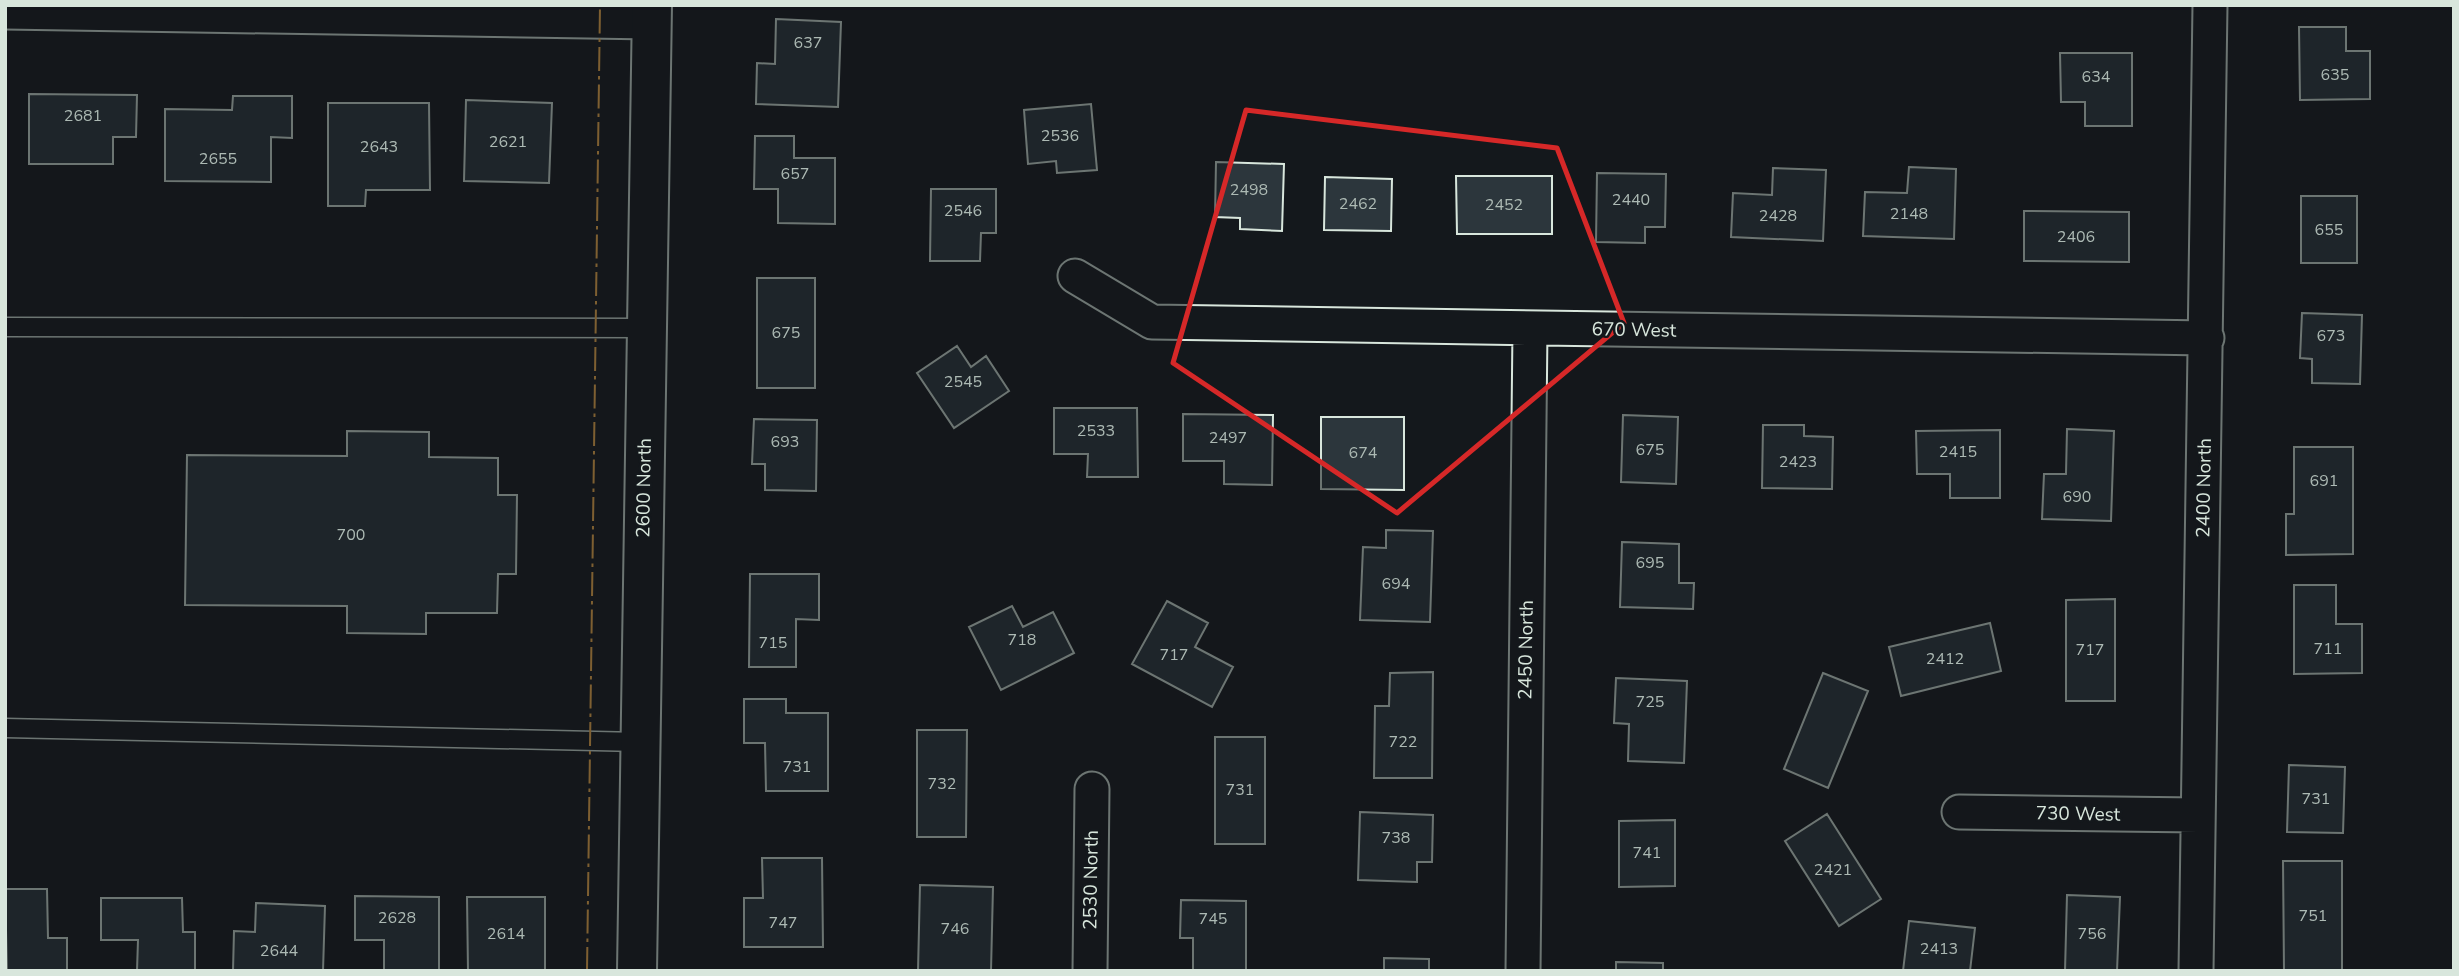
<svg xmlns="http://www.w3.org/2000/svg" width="2459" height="976" viewBox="0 0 2459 976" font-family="'Nunito Sans',sans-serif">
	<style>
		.building { fill: #2c363c; stroke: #d8e6dc; stroke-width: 2 }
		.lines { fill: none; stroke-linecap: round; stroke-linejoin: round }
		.service-casing { stroke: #d8e6dc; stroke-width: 21 }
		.minor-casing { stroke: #d8e6dc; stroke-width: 37 }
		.tertiary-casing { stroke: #d8e6dc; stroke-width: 42 }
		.service { stroke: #14181c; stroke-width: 18 }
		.minor { stroke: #14181c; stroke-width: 33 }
		.tertiary { stroke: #14181c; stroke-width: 38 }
		.power { stroke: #ffb74d; stroke-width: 2; stroke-dasharray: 24 5 3.5 5; stroke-linecap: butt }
		.marked { fill: none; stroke: #d62828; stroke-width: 5; stroke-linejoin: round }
		.labels { text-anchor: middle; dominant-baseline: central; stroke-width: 5; stroke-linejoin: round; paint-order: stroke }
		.number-label { font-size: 16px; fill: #adbab4 }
		.street-label { font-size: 19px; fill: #d8e6dc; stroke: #14181c }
	</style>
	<rect width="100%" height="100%" fill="#14181c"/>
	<path class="building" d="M 776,19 L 841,22 L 838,107 L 756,104 L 757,63 L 775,64 Z
		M 2299,27 L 2346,27 L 2346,51 L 2370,51 L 2370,99 L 2300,100 Z
		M 2060,53 L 2132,53 L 2132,126 L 2085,126 L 2085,102 L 2061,102 Z
		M 29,94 L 137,95 L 136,137 L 113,137 L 113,164 L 29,164 Z
		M 233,96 L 292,96 L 292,138 L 271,137 L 271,182 L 165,181 L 165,109 L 232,110 Z
		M 466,100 L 552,103 L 549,183 L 464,181 Z
		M 328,103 L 429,103 L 430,190 L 366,190 L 365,206 L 328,206 Z
		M 1091,104 L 1097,170 L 1057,173 L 1056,161 L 1028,164 L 1024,110 Z
		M 755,136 L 794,136 L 794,158 L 835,158 L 835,224 L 778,223 L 778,189 L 754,189 Z
		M 1216,162 L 1284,164 L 1282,231 L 1240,229 L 1240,218 L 1215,217 Z
		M 1909,167 L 1956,169 L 1954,239 L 1863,236 L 1865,192 L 1907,193 Z
		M 1773,168 L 1826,170 L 1823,241 L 1731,237 L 1733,193 L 1772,195 Z
		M 1597,173 L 1666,174 L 1665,227 L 1645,227 L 1645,243 L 1596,242 Z
		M 1456,176 L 1552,176 L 1552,234 L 1457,234 Z
		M 1325,177 L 1392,179 L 1391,231 L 1324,230 Z
		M 931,189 L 996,189 L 996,233 L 981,233 L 980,261 L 930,261 Z
		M 2301,196 L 2357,196 L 2357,263 L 2301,263 Z
		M 2024,211 L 2129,212 L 2129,262 L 2024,261 Z
		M 757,278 L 815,278 L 815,388 L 757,388 Z
		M 2302,313 L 2362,315 L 2360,384 L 2312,383 L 2312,359 L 2300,358 Z
		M 957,346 L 971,367 L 986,356 L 1009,391 L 954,428 L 917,373 Z
		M 1054,408 L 1137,408 L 1138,477 L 1087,477 L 1088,454 L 1054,454 Z
		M 1183,414 L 1273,415 L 1272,485 L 1224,484 L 1224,461 L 1183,461 Z
		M 1623,415 L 1678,417 L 1676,484 L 1621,482 Z
		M 1321,417 L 1404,417 L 1404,490 L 1321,489 Z
		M 754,419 L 817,420 L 816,491 L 765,490 L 765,464 L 752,464 Z
		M 1763,425 L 1804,425 L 1804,436 L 1833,437 L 1832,489 L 1762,488 Z
		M 2067,429 L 2114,431 L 2111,521 L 2042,519 L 2044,474 L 2066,474 Z
		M 2000,430 L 2000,498 L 1950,498 L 1950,474 L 1917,474 L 1916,431 Z
		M 347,431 L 429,432 L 429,457 L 498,458 L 498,495 L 517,495 L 516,574 L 498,574 L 497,613 L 426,613 L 426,634 L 347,633 L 347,606 L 185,605 L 187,455 L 347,456 Z
		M 2294,447 L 2353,447 L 2353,554 L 2286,555 L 2286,514 L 2294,514 Z
		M 1386,530 L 1433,531 L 1430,622 L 1360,620 L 1363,547 L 1386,548 Z
		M 1622,542 L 1679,544 L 1679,583 L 1694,583 L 1693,609 L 1620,607 Z
		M 750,574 L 819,574 L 819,620 L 796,619 L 796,667 L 749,667 Z
		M 2294,585 L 2336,585 L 2336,624 L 2362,624 L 2362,673 L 2294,674 Z
		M 2115,599 L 2115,701 L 2066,701 L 2066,600 Z
		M 1167,601 L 1208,623 L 1195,647 L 1233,667 L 1212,707 L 1132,664 Z
		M 1012,606 L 1023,627 L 1053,612 L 1074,653 L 1001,690 L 969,627 Z
		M 1990,623 L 2001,671 L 1901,696 L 1889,647 Z
		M 1433,672 L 1432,778 L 1374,778 L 1375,706 L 1389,706 L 1390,673 Z
		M 1823,673 L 1868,691 L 1828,788 L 1784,769 Z
		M 1616,678 L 1687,681 L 1684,763 L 1628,761 L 1629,724 L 1614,723 Z
		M 744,699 L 786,699 L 786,713 L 828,713 L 828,791 L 766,791 L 765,743 L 744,743 Z
		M 917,730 L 967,730 L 966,837 L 917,837 Z
		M 1215,737 L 1265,737 L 1265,844 L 1215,844 Z
		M 2289,765 L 2345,767 L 2343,833 L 2287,832 Z
		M 1360,812 L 1433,815 L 1432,862 L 1417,862 L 1417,882 L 1358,880 Z
		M 1827,814 L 1881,899 L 1839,926 L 1785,841 Z
		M 1675,820 L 1675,886 L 1619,887 L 1619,821 Z
		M 762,858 L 822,858 L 823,947 L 744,947 L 744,898 L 763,898 Z
		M 2283,861 L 2342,861 L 2342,971 L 2284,971 Z
		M 920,885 L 993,887 L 991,971 L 918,971 Z
		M 5,889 L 47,889 L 48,938 L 67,938 L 67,971 L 7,971 Z
		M 2067,895 L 2120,897 L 2117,971 L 2065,971 Z
		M 355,896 L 439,897 L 439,971 L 384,971 L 384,940 L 355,940 Z
		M 467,897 L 545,897 L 545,971 L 468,971 Z
		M 101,898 L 182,898 L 183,932 L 195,932 L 195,971 L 137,971 L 138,940 L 101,940 Z
		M 1181,900 L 1246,901 L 1246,971 L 1193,971 L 1193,938 L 1180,938 Z
		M 256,903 L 325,906 L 323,971 L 233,971 L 234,931 L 255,932 Z
		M 1909,921 L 1975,928 L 1970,971 L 1903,971 Z
		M 1384,958 L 1429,959 L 1429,971 L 1384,971 Z
		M 1616,962 L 1663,963 L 1663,971 L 1616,971 Z"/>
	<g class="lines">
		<defs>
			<path id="service" d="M 5,327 L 647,328
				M 5,728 L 639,742"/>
			<path id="minor" d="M 5,12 L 652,22
				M 1075,276 L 1152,322 L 2207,338
				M 1959,812 L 2198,815
				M 1090,971 L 1092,789
				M 1523,971 L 1530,329
				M 2196,971 L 2210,5"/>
			<path id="tertiary" d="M 637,971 L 652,5"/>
		</defs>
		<use href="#service" class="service-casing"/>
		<use href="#minor" class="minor-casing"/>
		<use href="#tertiary" class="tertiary-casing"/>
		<use href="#service" class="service"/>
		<use href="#minor" class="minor"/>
		<use href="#tertiary" class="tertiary"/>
		<path class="power" d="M 587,971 L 600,5"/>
	</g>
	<path d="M0 0H2459V976H0ZM 1246,110 L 1557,148 L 1624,323 L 1397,513 L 1173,363 Z" fill="#14181c" fill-opacity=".55" fill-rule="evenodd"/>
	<path class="marked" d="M 1246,110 L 1557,148 L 1624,323 L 1397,513 L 1173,363 Z"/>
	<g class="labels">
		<g class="number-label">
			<text x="808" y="43">637</text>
			<text x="2335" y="75">635</text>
			<text x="2096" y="77">634</text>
			<text x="83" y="116">2681</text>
			<text x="1060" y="136">2536</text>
			<text x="508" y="142">2621</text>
			<text x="379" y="147">2643</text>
			<text x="218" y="159">2655</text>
			<text x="795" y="174">657</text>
			<text x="1249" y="190">2498</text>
			<text x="1631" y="200">2440</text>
			<text x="1358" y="204">2462</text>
			<text x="1504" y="205">2452</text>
			<text x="963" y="211">2546</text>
			<text x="1909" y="214">2148</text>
			<text x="1778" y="216">2428</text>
			<text x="2329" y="230">655</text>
			<text x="2076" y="237">2406</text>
			<text x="786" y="333">675</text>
			<text x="2331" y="336">673</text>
			<text x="963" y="382">2545</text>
			<text x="1096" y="431">2533</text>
			<text x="1228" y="438">2497</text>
			<text x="785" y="442">693</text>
			<text x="1650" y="450">675</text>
			<text x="1958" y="452">2415</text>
			<text x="1363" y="453">674</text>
			<text x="1798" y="462">2423</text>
			<text x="2324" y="481">691</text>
			<text x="2077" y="497">690</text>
			<text x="351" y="535">700</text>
			<text x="1650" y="563">695</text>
			<text x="1396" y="584">694</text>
			<text x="1022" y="640">718</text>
			<text x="773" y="643">715</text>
			<text x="2328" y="649">711</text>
			<text x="2090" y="650">717</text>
			<text x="1174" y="655">717</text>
			<text x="1945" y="659">2412</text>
			<text x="1650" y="702">725</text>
			<text x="1403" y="742">722</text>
			<text x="797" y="767">731</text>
			<text x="942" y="784">732</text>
			<text x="1240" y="790">731</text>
			<text x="2316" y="799">731</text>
			<text x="1396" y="838">738</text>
			<text x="1647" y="853">741</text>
			<text x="1833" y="870">2421</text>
			<text x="2313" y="916">751</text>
			<text x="397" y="918">2628</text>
			<text x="1213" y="919">745</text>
			<text x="783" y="923">747</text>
			<text x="955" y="929">746</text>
			<text x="506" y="934">2614</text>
			<text x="2092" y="934">756</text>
			<text x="1939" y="949">2413</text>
			<text x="279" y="951">2644</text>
		</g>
		<g class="street-label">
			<text transform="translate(1634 330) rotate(1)">670 West</text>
			<text transform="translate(644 488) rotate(-89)">2600 North</text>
			<text transform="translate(2204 488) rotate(-89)">2400 North</text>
			<text transform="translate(1526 650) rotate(-89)">2450 North</text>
			<text transform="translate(2078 814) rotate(1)">730 West</text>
			<text transform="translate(1091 880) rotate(-89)">2530 North</text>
		</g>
	</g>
	<rect width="2459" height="976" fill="none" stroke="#d8e6dc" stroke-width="14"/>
</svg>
